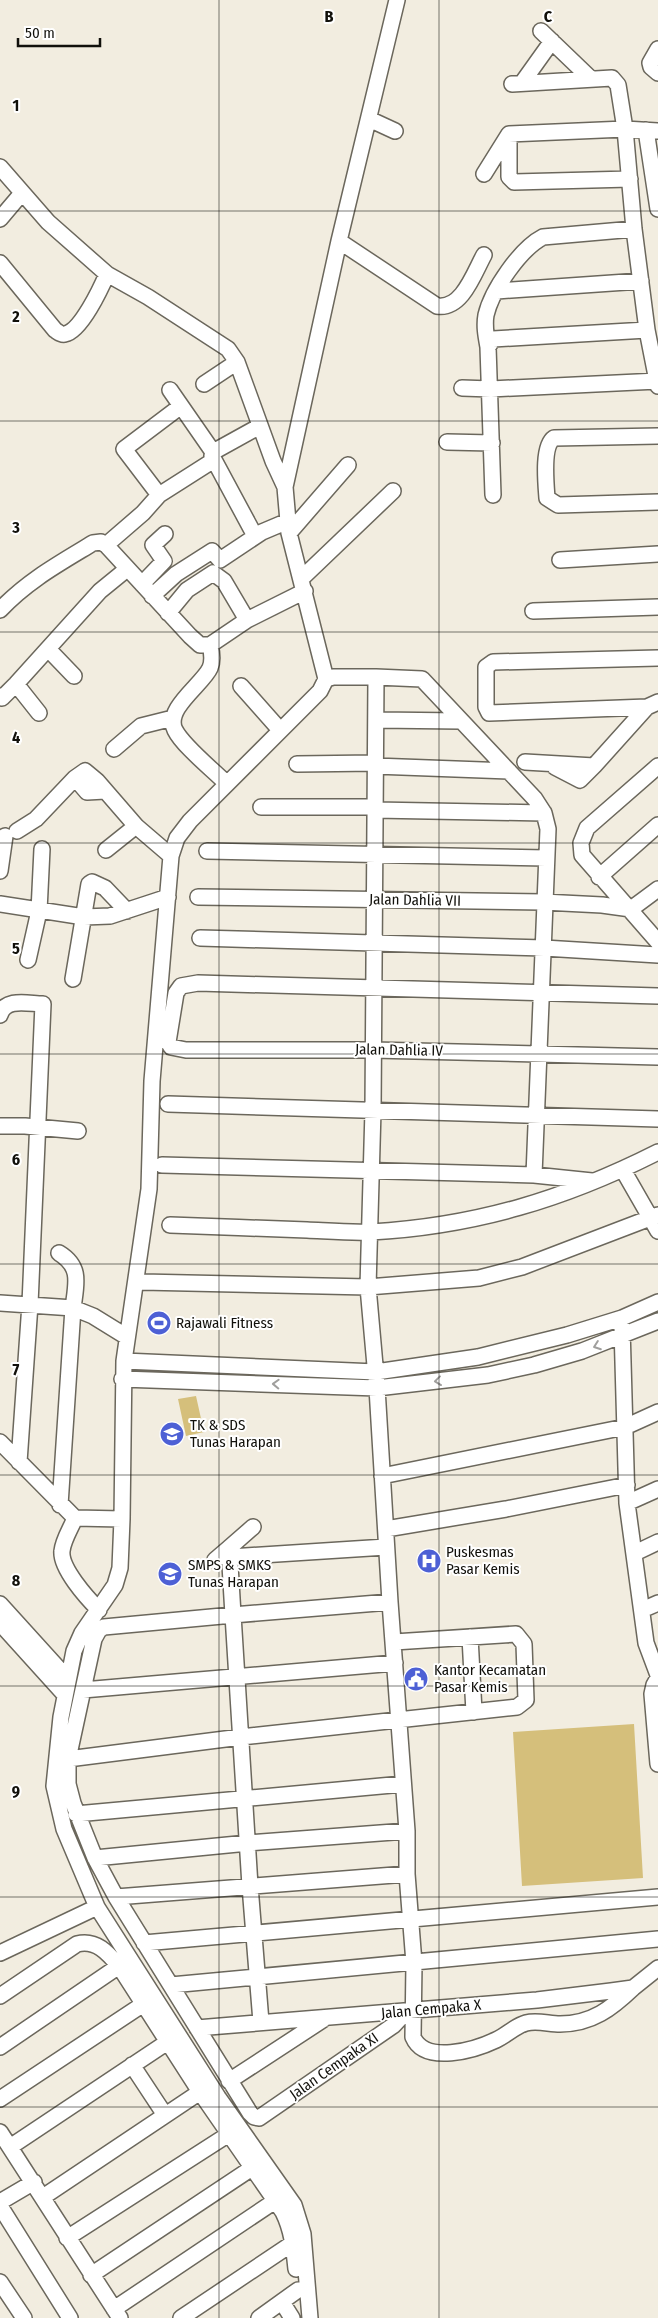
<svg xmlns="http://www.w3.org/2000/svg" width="658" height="2318" viewBox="0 0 658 2318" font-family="'Fira Sans Condensed',sans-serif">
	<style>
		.green { fill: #d5bf7b }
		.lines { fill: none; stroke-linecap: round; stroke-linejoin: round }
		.minor-casing { stroke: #6b675c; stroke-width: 18 }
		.minor { stroke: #fff; stroke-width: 15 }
		.oneway { stroke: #a09f9d }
		.grid { fill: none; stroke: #11100b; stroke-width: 1; stroke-opacity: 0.55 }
		.labels { text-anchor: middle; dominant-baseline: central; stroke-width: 4; stroke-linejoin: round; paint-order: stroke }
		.street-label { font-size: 15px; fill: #11100b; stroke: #fff }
		.poi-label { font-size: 15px; fill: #11100b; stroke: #fff; text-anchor: start }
		.grid-label { font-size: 16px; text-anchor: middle; font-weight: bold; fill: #11100b; stroke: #fff; stroke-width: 4; stroke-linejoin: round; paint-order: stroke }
	</style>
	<rect width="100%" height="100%" fill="#f2ede0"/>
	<path class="green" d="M 196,1396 L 204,1432 L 186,1436 L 178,1399 Z
		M 634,1724 L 643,1878 L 522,1886 L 513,1732 Z"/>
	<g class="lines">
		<defs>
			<path id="minor" d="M 541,31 L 591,79
				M 658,49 L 650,63 L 651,67 L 658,73
				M 522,83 L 552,41
				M 369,119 L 395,131
				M 646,130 L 658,209
				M 658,131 L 625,129 L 634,229 L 647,330 L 658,386
				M 509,134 L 625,129 L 618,85 L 612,78 L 512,84
				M 509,134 L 509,177 L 514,182 L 630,179
				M 0,167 L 48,222 L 107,274 L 148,297 L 228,349 L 237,362 L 273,461 L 285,487
				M 484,174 L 509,134
				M 0,219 L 22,193
				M 339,241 L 437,306 C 462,310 474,273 484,255
				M 0,263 L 55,330 C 58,332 61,335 65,334 C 81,331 101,288 107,274
				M 497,291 L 641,281
				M 488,347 C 486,336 484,326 486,315 C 492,290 520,249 543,237 L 634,229
				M 204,384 L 237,362
				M 462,388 L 491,389 L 658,381
				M 170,390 L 213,452 L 260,426
				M 658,436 L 554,438 C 542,446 546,484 547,498 L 558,505 L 658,502
				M 447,442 L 492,443
				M 213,452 L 212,456 L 255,536
				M 159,495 L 124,449 L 181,406
				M 493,495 L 488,347 L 493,339 L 647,330
				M 289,533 L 348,465
				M 106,545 L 143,513 L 159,495 L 214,460
				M 560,560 L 658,554
				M 302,578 L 393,491
				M 142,584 L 164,561 L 153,545 L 165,534
				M 152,596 L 176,574 L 212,551 L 220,560 L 262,532 L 288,521
				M 0,610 C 27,581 60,563 93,543 L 101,542 L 106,545 L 190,636 L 200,645 L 210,645 L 247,620 L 305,591
				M 533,611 L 658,607
				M 168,613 L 187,590 L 213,573 L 224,581 L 247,620
				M 210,645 C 212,653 213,661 210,668 C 203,684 164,709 175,730 C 183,746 212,769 226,783
				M 49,650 L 74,676
				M 376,677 L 422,679 L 535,799 L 544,813
				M 326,679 L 333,677 L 376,677 L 373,1110 L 368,1287 L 377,1388 L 390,1602 L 407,1831 L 407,1874 L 414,1963 L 413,2037 C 425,2065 475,2050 496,2040 C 507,2035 515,2026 526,2023 C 537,2020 549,2024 560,2024 C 592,2024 612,2008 633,1988
				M 16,684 L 39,713
				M 241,686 L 280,730
				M 0,696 L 2,698 L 16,684 L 100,591 L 127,569
				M 647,707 L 489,713 L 486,707 L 486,667 L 493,662 L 658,658
				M 377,720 L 461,721
				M 114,749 L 141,726 L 173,718
				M 525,762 L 594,766 L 647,707 L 658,702
				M 297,764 L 375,763
				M 375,766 L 509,771
				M 658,766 L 587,828 L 581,843 L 582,855 L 658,942
				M 555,767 L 580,780 L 594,766
				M 75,778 L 87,792 L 105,791
				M 261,807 L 375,807
				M 136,826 L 171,856
				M 17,831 L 36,819 L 75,778 L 85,771 L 97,781 L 136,826 L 106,850
				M 207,851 L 546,858
				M 0,871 L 5,836
				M 599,877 L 658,825
				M 198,897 L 543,902 L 602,905 L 631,909 L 658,889
				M 0,904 L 84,917 L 110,916 L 168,897
				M 200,938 L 544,948 L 658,955
				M 28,960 L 39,911 L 42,849
				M 73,979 L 89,884 L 92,882 L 105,888 L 127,911
				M 658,996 L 198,983 L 181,986 L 176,993 L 168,1042 L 171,1047 L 186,1050 L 373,1050 L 658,1057
				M 0,1015 C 5,997 29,1004 43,1004 L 30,1304 L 19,1462
				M 168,1104 L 658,1119
				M 0,1126 L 25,1126 L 78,1131
				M 162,1165 L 534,1175 L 548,829 L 544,813 L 375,810
				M 623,1170 L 658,1231
				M 534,1175 L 592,1181
				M 170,1225 C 216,1227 261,1228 307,1230 C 328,1231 350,1233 371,1232 C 476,1226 565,1199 658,1152
				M 142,1282 L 368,1287 L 479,1278 L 522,1267 L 658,1215
				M 0,1303 L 73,1308 C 76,1284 82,1267 59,1253
				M 622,1327 L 627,1503 L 646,1643 L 658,1675
				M 124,1361 L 376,1372 L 478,1357 L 567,1335 L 622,1318 L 658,1302
				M 122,1379 L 377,1388 L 488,1375 L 534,1365 L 582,1351 L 658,1321
				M 0,1442 L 75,1518 L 122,1519
				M 382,1476 L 625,1427 L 658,1412
				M 627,1503 L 658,1489
				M 60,1505 L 73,1308 L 93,1316 L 127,1337
				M 75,1518 C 71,1528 63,1540 62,1551 C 60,1568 87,1598 99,1610
				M 253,1527 L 229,1548 L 233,1615 L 390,1602
				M 386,1529 L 506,1509 L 627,1485
				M 635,1553 L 658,1542
				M 231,1557 L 386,1547
				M 215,1560 L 229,1548
				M 0,1604 L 68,1679
				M 642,1610 L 658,1603
				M 0,1623 L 65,1695
				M 470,1637 L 474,1712
				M 658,1678 L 654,1685 L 652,1694 L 658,1764
				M 83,1690 L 395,1663
				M 68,1759 L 241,1737 L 517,1707 L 526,1700 L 524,1644 L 516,1634 L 394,1642
				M 76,1814 L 403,1784
				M 95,1858 L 248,1843 L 407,1831
				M 116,1897 L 407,1874
				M 144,1943 L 658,1897
				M 0,1953 L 97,1907
				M 171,1985 L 658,1939
				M 0,1996 L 77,1944 C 96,1939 108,1953 119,1966 L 200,2092 L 283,2212 C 292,2230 294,2249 296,2269
				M 261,2022 L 250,1886 L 233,1615 L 104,1627 L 99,1630 L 94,1639 L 68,1759 L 68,1784 L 73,1803 L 95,1858 L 116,1897 L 250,2113 L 254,2117 L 259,2118 L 394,2025 L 407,2011
				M 197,2028 L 537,2000 L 611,1991 L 633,1988 L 658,1968
				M 0,2047 L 119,1966
				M 132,2065 L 165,2115
				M 229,2081 L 324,2019
				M 0,2099 L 145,2003
				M 0,2132 L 120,2318
				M 10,2147 L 169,2041
				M 43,2197 L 200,2092
				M 0,2202 L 34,2182
				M 0,2206 L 70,2318
				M 67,2238 L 229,2134
				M 91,2275 L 252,2168
				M 0,2282 L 24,2318
				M 282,2302 L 292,2318
				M 114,2309 L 275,2201
				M 181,2318 L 293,2243
				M 259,2318 L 298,2290
				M 310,2318 L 303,2234 L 294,2205 L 218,2097 L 97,1907 L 64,1829 L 54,1786 L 61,1717 L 74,1651 L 82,1633 L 115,1585 L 120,1568 L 122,1519 L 124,1361 L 149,1189 L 152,1081 L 171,856 L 177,838 L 190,821 L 320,691 L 326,679 L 289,533 L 285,487 L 339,241 L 397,0"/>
		</defs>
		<use href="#minor" class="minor-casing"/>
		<use href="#minor" class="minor"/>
	</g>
	<defs><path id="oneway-chevron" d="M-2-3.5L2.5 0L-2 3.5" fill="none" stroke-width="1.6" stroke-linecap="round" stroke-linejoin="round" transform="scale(1.25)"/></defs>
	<g class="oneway">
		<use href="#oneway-chevron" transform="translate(597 1346) rotate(160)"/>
		<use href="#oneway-chevron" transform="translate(438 1381) rotate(173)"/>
		<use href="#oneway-chevron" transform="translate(276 1384) rotate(-178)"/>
	</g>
	<path class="grid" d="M 219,0 L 219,2318M 439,0 L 439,2318M 0,211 L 658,211M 0,421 L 658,421M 0,632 L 658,632M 0,843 L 658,843M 0,1054 L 658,1054M 0,1264 L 658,1264M 0,1475 L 658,1475M 0,1686 L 658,1686M 0,1897 L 658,1897M 0,2107 L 658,2107"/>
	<defs>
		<symbol id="stadium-disc" viewBox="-11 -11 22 22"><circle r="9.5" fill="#4d60d5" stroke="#fff"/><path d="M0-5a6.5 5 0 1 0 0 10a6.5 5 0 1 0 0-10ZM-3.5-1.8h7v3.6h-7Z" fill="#fff"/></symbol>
		<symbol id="school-disc" viewBox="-11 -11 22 22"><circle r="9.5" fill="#4d60d5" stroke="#fff"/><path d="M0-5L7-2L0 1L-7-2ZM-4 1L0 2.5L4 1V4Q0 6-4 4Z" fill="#fff"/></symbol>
		<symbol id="hospital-disc" viewBox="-11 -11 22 22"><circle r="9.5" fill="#4d60d5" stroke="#fff"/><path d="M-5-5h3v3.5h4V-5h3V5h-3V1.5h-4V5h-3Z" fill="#fff"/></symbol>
		<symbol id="civic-disc" viewBox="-11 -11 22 22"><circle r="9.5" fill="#4d60d5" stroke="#fff"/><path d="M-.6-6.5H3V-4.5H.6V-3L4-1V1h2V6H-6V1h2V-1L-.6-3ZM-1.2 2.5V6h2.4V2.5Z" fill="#fff"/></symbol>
	</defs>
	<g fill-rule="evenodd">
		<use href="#stadium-disc" x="145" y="1309" width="28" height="28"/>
		<use href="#school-disc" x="158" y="1420" width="28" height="28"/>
		<use href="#hospital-disc" x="415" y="1547" width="28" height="28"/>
		<use href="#school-disc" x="156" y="1560" width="28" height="28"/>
		<use href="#civic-disc" x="402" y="1665" width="28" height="28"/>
	</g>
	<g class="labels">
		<g class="street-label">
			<text transform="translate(415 900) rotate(1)">Jalan Dahlia VII</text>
			<text transform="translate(399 1050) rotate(1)">Jalan Dahlia IV</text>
			<text transform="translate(431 2009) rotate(-5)">Jalan Cempaka X</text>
			<text transform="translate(334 2066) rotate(-35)">Jalan Cempaka XI</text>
		</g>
		<g class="poi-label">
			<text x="176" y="1323">Rajawali Fitness</text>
			<text x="190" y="1425">TK &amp; SDS<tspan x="190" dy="17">Tunas Harapan</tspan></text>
			<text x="446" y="1552">Puskesmas<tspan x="446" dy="17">Pasar Kemis</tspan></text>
			<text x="188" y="1565">SMPS &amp; SMKS<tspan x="188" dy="17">Tunas Harapan</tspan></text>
			<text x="434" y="1670">Kantor Kecamatan<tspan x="434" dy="17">Pasar Kemis</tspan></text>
		</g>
	</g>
	<g class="grid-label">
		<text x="329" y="22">B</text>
		<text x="548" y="22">C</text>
		<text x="16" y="111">1</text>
		<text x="16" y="322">2</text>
		<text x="16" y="533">3</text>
		<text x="16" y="743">4</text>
		<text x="16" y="954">5</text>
		<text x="16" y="1165">6</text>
		<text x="16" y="1375">7</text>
		<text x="16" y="1586">8</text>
		<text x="16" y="1797">9</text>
	</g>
	<path d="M18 38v8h82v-8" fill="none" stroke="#11100b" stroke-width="2.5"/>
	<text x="25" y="38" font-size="15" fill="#11100b" stroke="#ffffff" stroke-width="4" paint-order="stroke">50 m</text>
</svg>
